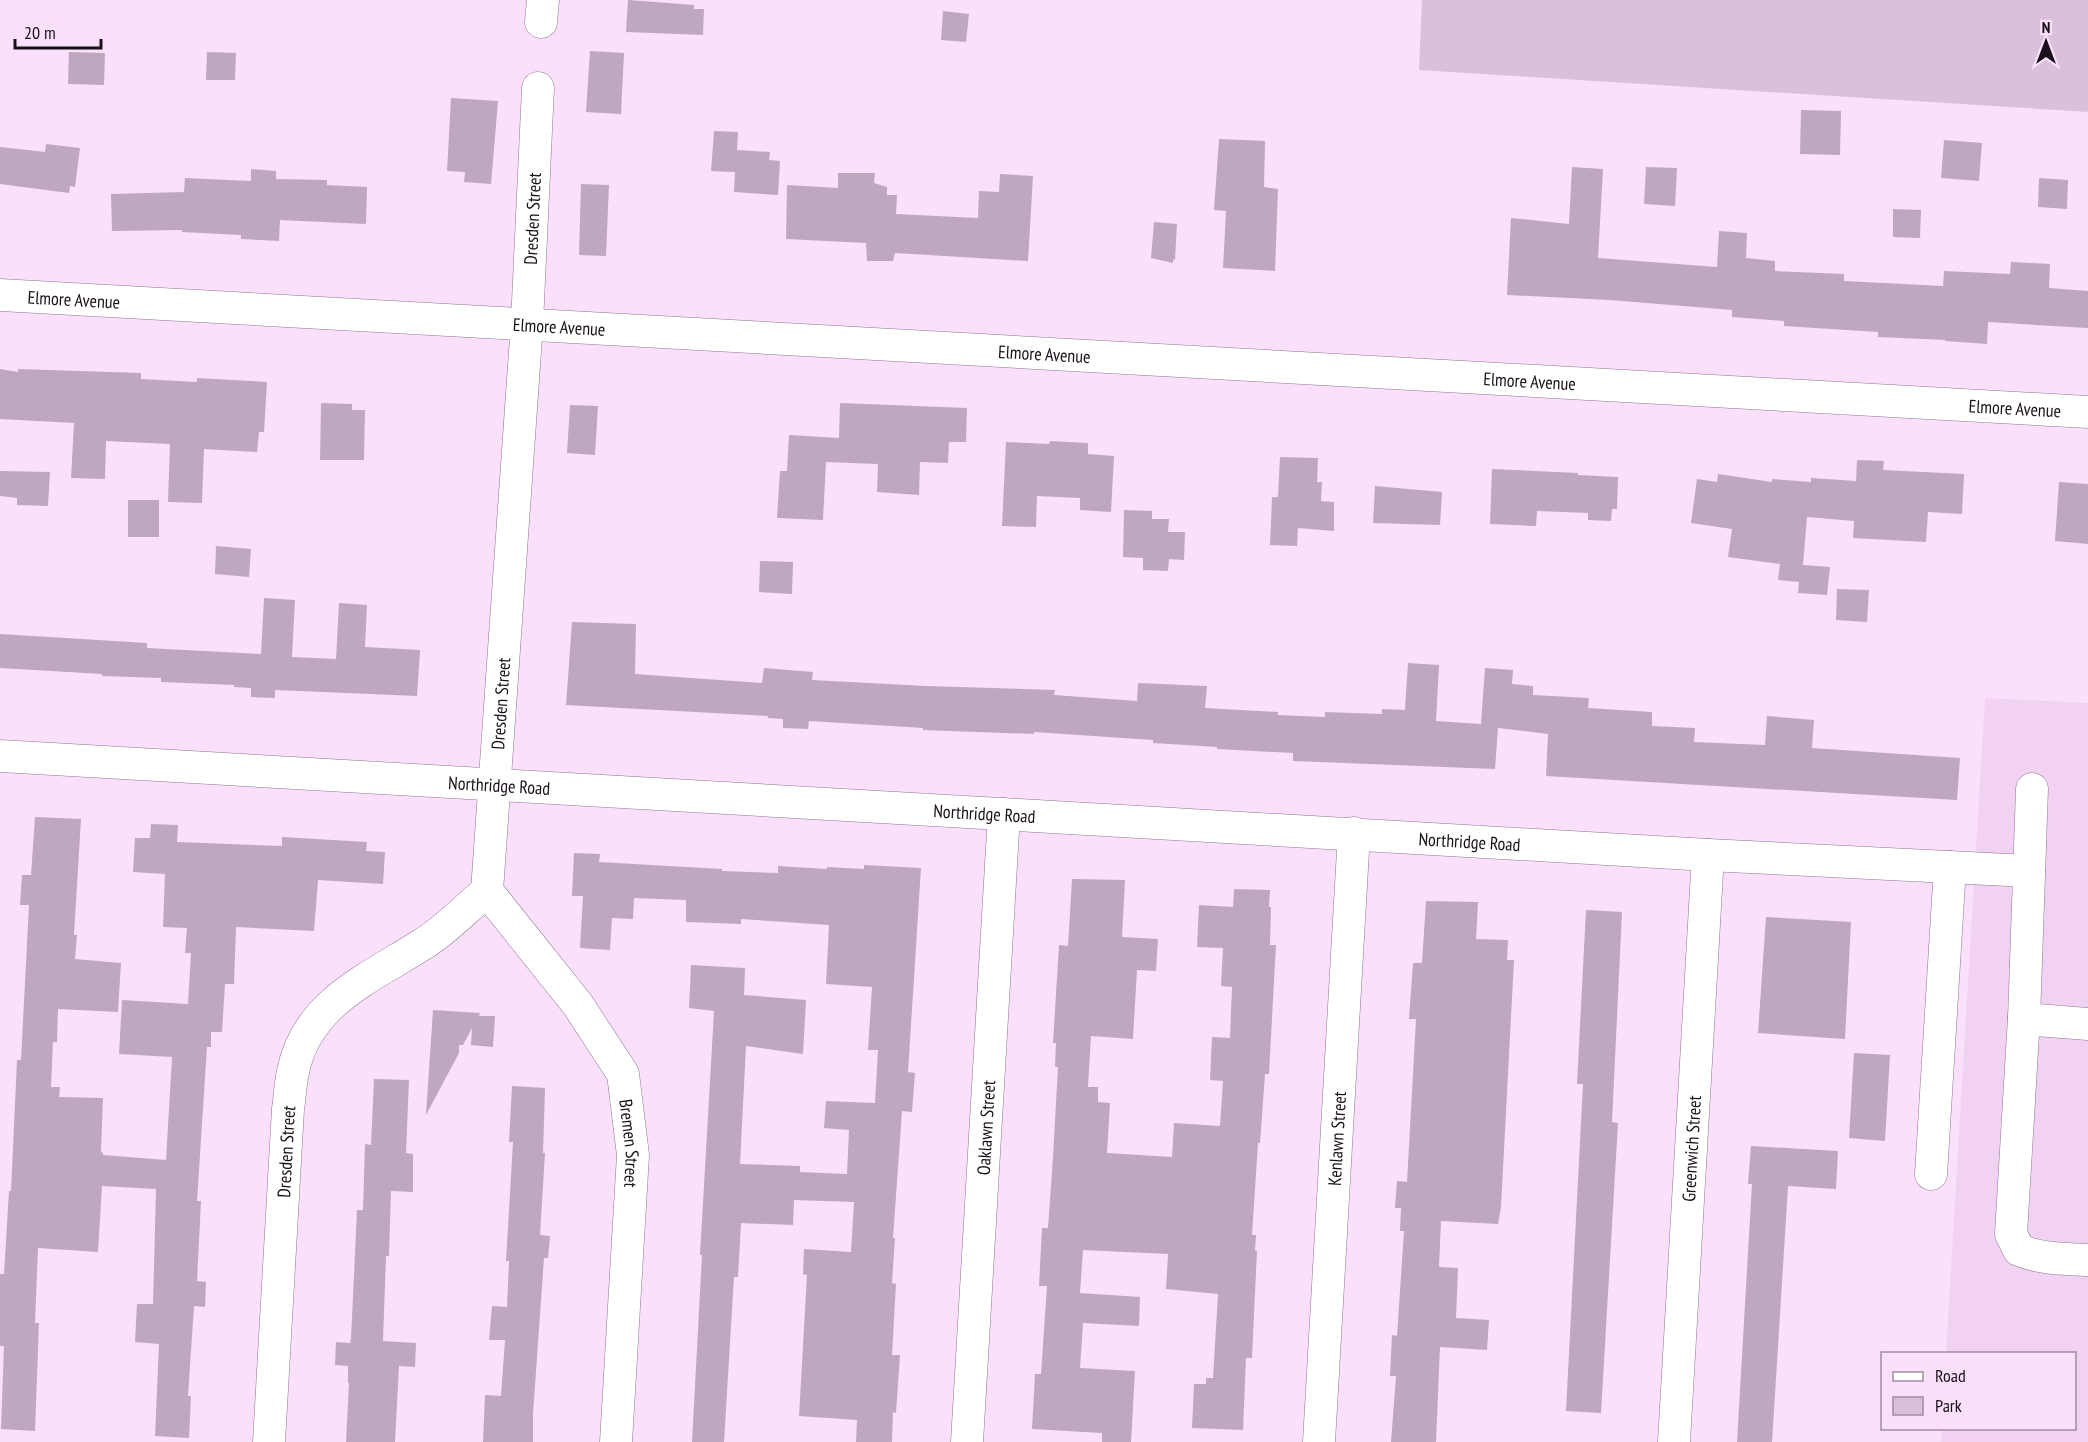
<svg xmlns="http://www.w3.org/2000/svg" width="2088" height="1442" viewBox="0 0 2088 1442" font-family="'PT Sans Narrow',sans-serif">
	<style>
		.built { fill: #f2d2f2 }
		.green { fill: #dac0da }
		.building { fill: #c0a7c0 }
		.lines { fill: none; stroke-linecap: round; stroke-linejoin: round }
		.minor-casing { stroke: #8d768d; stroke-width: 33 }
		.minor { stroke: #fff; stroke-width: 32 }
		.labels { text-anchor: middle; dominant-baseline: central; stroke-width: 4.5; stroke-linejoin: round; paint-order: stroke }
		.street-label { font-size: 18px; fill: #1a111a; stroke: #fae0fa }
	</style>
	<rect width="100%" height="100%" fill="#fae0fa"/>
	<path class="built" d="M 1985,698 L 2088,703 L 2088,1442 L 1941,1442 L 1942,1429 L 2074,1428 L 2074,1354 L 1946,1353 Z"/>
	<path class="green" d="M 1422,0 L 2088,0 L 2088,112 L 1419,70 Z"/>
	<path class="building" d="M 628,0 L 694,5 L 694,9 L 704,9 L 703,35 L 626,32 Z
		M 943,11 L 969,14 L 966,42 L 941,40 Z
		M 590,51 L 624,53 L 621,114 L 586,112 Z
		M 69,52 L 105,53 L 104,85 L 68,84 Z
		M 207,52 L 236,53 L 235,80 L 206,80 Z
		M 451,98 L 498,101 L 491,184 L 464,182 L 465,172 L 447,171 Z
		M 1801,110 L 1841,111 L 1840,155 L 1800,154 Z
		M 714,131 L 738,132 L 737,150 L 770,152 L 769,160 L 780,161 L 778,195 L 734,192 L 735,172 L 711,171 Z
		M 1219,139 L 1265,141 L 1264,187 L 1278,189 L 1275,271 L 1223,268 L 1226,211 L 1214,210 Z
		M 1944,140 L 1982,143 L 1979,181 L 1941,178 Z
		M 46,144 L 80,148 L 75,187 L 70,186 L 69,193 L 0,184 L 0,147 L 45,152 Z
		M 1572,167 L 1603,169 L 1598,258 L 1717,267 L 1719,231 L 1747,233 L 1746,258 L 1775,261 L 1775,271 L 1844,274 L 1844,281 L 1943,286 L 1944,271 L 2010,274 L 2011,262 L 2050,264 L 2049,288 L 2088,291 L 2088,328 L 1988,322 L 1987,344 L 1945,341 L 1946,340 L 1878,337 L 1878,332 L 1784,326 L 1784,321 L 1732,317 L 1732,310 L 1610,300 L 1507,295 L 1511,218 L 1569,224 Z
		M 1646,167 L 1677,168 L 1675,206 L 1644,204 Z
		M 251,169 L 276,171 L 276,179 L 327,180 L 327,185 L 367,187 L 366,224 L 280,220 L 279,241 L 241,239 L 241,235 L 182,232 L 182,230 L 112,231 L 111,194 L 184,192 L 185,178 L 251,181 Z
		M 838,173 L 875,173 L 874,183 L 887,187 L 887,195 L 897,195 L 896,214 L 978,218 L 979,191 L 999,192 L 1000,174 L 1033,176 L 1028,261 L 895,253 L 893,261 L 867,261 L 866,243 L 786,239 L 787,185 L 838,188 Z
		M 2039,178 L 2068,180 L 2067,209 L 2038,207 Z
		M 581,184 L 609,185 L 606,256 L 579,255 Z
		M 1893,209 L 1921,210 L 1920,238 L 1893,237 Z
		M 1154,222 L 1177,224 L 1175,260 L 1173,259 L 1173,263 L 1151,258 Z
		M 0,369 L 18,372 L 18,369 L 141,373 L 141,379 L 197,382 L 197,378 L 267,382 L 264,432 L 259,432 L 257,452 L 204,449 L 202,503 L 168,502 L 170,444 L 106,441 L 105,479 L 71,478 L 74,423 L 0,419 Z
		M 321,403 L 352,404 L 352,410 L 365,410 L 364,460 L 320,460 Z
		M 840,403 L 967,408 L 966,442 L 949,442 L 948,463 L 920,462 L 919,495 L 877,492 L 878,464 L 826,462 L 823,520 L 777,518 L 780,471 L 787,471 L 789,435 L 839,438 Z
		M 570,405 L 598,406 L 595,455 L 567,453 Z
		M 1050,441 L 1088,443 L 1088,454 L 1114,456 L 1111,512 L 1080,510 L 1080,498 L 1037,496 L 1036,527 L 1002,526 L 1006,442 L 1049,444 Z
		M 1280,457 L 1318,458 L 1317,482 L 1322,482 L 1321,501 L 1334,502 L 1334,531 L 1298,528 L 1297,546 L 1270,545 L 1272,497 L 1278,497 Z
		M 1857,460 L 1884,461 L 1883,470 L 1964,474 L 1962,514 L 1928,512 L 1926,542 L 1853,538 L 1854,521 L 1807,517 L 1803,565 L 1830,567 L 1827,595 L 1798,593 L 1799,582 L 1778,580 L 1780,564 L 1728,557 L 1732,529 L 1691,523 L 1697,479 L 1717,482 L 1718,474 L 1772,482 L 1772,479 L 1811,482 L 1811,478 L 1856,481 Z
		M 1492,469 L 1578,473 L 1578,475 L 1618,477 L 1617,509 L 1612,509 L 1611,521 L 1588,520 L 1588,513 L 1537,511 L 1536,526 L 1490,524 Z
		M 0,471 L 50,472 L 48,506 L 17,505 L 17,498 L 0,496 Z
		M 2059,482 L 2088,484 L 2088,544 L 2055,541 Z
		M 1375,486 L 1442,492 L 1440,525 L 1373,523 Z
		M 128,500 L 159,500 L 159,537 L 128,537 Z
		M 1124,510 L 1152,511 L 1152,519 L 1169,519 L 1168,532 L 1185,532 L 1184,560 L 1169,559 L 1168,571 L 1143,570 L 1143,558 L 1123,557 Z
		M 216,546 L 251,549 L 249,577 L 215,574 Z
		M 760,561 L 793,562 L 792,594 L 759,592 Z
		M 1837,589 L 1869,590 L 1867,622 L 1836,620 Z
		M 264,598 L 295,600 L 292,657 L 336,659 L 339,603 L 367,605 L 365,647 L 420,650 L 417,696 L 275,690 L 275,698 L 251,697 L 251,688 L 234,687 L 234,685 L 161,682 L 161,678 L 102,676 L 102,674 L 0,668 L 0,634 L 147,643 L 147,648 L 261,654 Z
		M 572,622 L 636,624 L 635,674 L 762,683 L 764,668 L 813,672 L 812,680 L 926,686 L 1055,690 L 1054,695 L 1137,701 L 1138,683 L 1207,686 L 1205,708 L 1278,712 L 1278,715 L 1325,717 L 1325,712 L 1382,714 L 1382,709 L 1405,710 L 1408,663 L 1439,665 L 1436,721 L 1481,724 L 1485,668 L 1513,670 L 1512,684 L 1533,686 L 1533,695 L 1589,698 L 1588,708 L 1652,712 L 1652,726 L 1695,728 L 1694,742 L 1765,745 L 1767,716 L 1814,720 L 1812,748 L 1960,758 L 1957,800 L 1546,776 L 1548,734 L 1498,728 L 1495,769 L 1293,761 L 1293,753 L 1217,749 L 1217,747 L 1153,743 L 1153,740 L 1034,732 L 1034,734 L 923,730 L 923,728 L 809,721 L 808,729 L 783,728 L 783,719 L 768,718 L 768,716 L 566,705 Z
		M 35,817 L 81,819 L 74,935 L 77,935 L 75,959 L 121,963 L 118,1012 L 58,1009 L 57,1042 L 53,1042 L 51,1087 L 60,1087 L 59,1097 L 103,1098 L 101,1152 L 103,1153 L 103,1155 L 166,1160 L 172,1057 L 119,1054 L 122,1000 L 188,1004 L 191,953 L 185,953 L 187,928 L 163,927 L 165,874 L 133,872 L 135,838 L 150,838 L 151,824 L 178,825 L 177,842 L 282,846 L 282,837 L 367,842 L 366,851 L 385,852 L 383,884 L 318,880 L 314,931 L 236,927 L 234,984 L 225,984 L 222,1032 L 211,1032 L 211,1047 L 207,1047 L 197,1201 L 201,1201 L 197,1281 L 206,1282 L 205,1307 L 194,1306 L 188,1396 L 191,1396 L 189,1438 L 155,1436 L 159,1344 L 135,1342 L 137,1304 L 153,1304 L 156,1189 L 102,1186 L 98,1252 L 38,1248 L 35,1323 L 39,1323 L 35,1431 L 1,1429 L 4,1346 L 0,1346 L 0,1274 L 4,1274 L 9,1191 L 11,1191 L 17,1060 L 21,1060 L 29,905 L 20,905 L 22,875 L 31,875 Z
		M 574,853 L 600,854 L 599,862 L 722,869 L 722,871 L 778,873 L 778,866 L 827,869 L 827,867 L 864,869 L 864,865 L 921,868 L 908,1072 L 915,1073 L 912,1112 L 902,1111 L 893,1238 L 895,1238 L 892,1283 L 896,1284 L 892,1355 L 900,1355 L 896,1413 L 893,1412 L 892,1442 L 856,1442 L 857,1420 L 799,1416 L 807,1275 L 803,1274 L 804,1249 L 851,1252 L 854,1202 L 794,1200 L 793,1225 L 741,1223 L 738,1277 L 734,1277 L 724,1442 L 692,1442 L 702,1255 L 700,1255 L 714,1011 L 689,1008 L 691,965 L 745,968 L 744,995 L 806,1000 L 803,1054 L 746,1046 L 740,1164 L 800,1166 L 800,1172 L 847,1174 L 849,1130 L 824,1128 L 826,1101 L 875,1103 L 878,1050 L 868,1050 L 872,987 L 826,984 L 829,925 L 741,919 L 741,924 L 686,922 L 686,900 L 634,898 L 633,919 L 612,918 L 610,950 L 580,948 L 583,896 L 572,896 Z
		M 1072,879 L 1125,880 L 1122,937 L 1158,939 L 1156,971 L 1137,970 L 1133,1039 L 1091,1036 L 1088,1087 L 1098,1087 L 1098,1102 L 1110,1103 L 1107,1153 L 1172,1157 L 1174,1123 L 1220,1126 L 1223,1081 L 1210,1080 L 1212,1037 L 1230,1038 L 1232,987 L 1221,986 L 1223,948 L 1197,947 L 1199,905 L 1233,907 L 1234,889 L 1270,890 L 1269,907 L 1271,907 L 1270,945 L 1276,945 L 1269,1074 L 1265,1074 L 1260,1143 L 1258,1143 L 1252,1235 L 1256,1235 L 1255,1251 L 1257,1251 L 1254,1314 L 1252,1358 L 1246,1358 L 1243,1430 L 1192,1428 L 1194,1384 L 1206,1384 L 1206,1378 L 1213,1378 L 1218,1294 L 1166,1289 L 1168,1254 L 1083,1250 L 1080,1293 L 1140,1297 L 1139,1326 L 1083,1323 L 1080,1368 L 1135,1371 L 1131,1442 L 1102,1442 L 1102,1433 L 1032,1429 L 1035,1374 L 1041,1374 L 1047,1286 L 1039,1286 L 1042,1228 L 1048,1228 L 1053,1157 L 1058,1067 L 1055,1067 L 1056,1043 L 1053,1043 L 1059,945 L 1068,946 Z
		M 1426,901 L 1478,902 L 1476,939 L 1508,940 L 1507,960 L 1514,960 L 1501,1207 L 1498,1224 L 1441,1221 L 1439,1267 L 1458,1268 L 1456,1318 L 1489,1320 L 1487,1350 L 1440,1347 L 1436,1442 L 1391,1442 L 1396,1376 L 1390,1376 L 1392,1335 L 1397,1336 L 1404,1231 L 1400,1231 L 1401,1208 L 1395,1208 L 1397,1181 L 1407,1182 L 1416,1019 L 1409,1019 L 1413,963 L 1422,963 Z
		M 1586,910 L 1622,912 L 1612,1122 L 1618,1123 L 1601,1413 L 1566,1411 L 1583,1084 L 1577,1084 Z
		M 1766,917 L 1851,922 L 1845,1039 L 1758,1033 Z
		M 433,1010 L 480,1013 L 479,1016 L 495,1016 L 493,1047 L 471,1045 L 472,1028 L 463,1045 L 459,1045 L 459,1053 L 426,1115 Z
		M 1854,1053 L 1890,1055 L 1885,1141 L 1849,1138 Z
		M 374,1079 L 409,1080 L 406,1153 L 413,1154 L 413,1192 L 391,1191 L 389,1256 L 386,1256 L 383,1341 L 416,1343 L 415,1367 L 399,1366 L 395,1442 L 346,1442 L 349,1383 L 348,1383 L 348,1366 L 335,1365 L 336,1342 L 350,1343 L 351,1339 L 357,1210 L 363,1210 L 365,1144 L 371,1145 Z
		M 512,1086 L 545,1088 L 543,1153 L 545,1153 L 540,1235 L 550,1236 L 548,1258 L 544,1258 L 533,1414 L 533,1442 L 483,1442 L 485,1395 L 501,1396 L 505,1340 L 489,1340 L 492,1306 L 507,1307 L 509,1261 L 506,1261 L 513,1142 L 509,1142 Z
		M 1751,1146 L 1838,1151 L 1836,1189 L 1788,1186 L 1772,1442 L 1737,1442 L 1752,1184 L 1748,1184 Z"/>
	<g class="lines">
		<defs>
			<g id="minor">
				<path d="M 541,22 L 543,0"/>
				<path id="s1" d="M 0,295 L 2088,412"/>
				<path id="s2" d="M 0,756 L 1708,855 L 2029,871"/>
				<path d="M 2032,789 L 2024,1019 L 2088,1024"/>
				<path id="s3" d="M 487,891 L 578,1005 L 623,1074 L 633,1155 L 616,1442"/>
				<path d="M 2024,1017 L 2011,1234 L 2019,1250 C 2041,1259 2065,1259 2088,1260"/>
				<path d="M 1931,1174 L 1950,867"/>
				<path id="s4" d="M 269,1442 L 288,1109 C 290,1097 290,1084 293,1072 C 306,1003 370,978 423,944 C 446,930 466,908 487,891 L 527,323 L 538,88"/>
				<path id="s5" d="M 967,1442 L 1004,814"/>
				<path id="s6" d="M 1319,1442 L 1354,833"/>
				<path id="s7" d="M 1674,1442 L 1708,855"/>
			</g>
		</defs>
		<use href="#minor" class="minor-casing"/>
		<use href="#minor" class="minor"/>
	</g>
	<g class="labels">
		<g class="street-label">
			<text stroke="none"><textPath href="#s4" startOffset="1317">Dresden Street</textPath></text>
			<text stroke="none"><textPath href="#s1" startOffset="74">Elmore Avenue</textPath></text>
			<text stroke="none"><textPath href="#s1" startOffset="560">Elmore Avenue</textPath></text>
			<text stroke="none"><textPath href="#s1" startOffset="1046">Elmore Avenue</textPath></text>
			<text stroke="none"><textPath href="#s1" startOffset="1532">Elmore Avenue</textPath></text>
			<text stroke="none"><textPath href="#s1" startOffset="2018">Elmore Avenue</textPath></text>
			<text stroke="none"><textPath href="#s4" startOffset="831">Dresden Street</textPath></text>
			<text stroke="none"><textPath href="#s2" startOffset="500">Northridge Road</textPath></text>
			<text stroke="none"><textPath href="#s2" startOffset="986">Northridge Road</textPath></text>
			<text stroke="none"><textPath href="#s2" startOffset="1472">Northridge Road</textPath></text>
			<text stroke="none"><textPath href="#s5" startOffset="315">Oaklawn Street</textPath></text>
			<text stroke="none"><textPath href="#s6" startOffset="304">Kenlawn Street</textPath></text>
			<text stroke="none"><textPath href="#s3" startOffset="298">Bremen Street</textPath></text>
			<text stroke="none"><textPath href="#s7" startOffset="294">Greenwich Street</textPath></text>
			<text stroke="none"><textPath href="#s4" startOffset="291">Dresden Street</textPath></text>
		</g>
	</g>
	<rect x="1881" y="1352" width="195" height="78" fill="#fae0fa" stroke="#a08da0" stroke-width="1.5"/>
	<rect x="1893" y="1372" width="30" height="9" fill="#ffffff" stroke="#a08da0" stroke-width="1.5"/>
	<text x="1935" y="1382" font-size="18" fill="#1a111a">Road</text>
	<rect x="1893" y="1397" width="30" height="18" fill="#dac0da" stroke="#a08da0" stroke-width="1.5"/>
	<text x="1935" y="1412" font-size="18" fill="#1a111a">Park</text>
	<g transform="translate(2046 42)" stroke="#fae0fa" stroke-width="4.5" paint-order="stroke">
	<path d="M0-4.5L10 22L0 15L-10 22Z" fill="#1a111a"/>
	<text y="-9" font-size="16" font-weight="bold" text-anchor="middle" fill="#1a111a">N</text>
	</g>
	<path d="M15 39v9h86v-9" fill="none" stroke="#1a111a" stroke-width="3"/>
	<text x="24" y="39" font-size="18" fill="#1a111a" stroke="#fae0fa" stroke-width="4.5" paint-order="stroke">20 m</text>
</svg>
